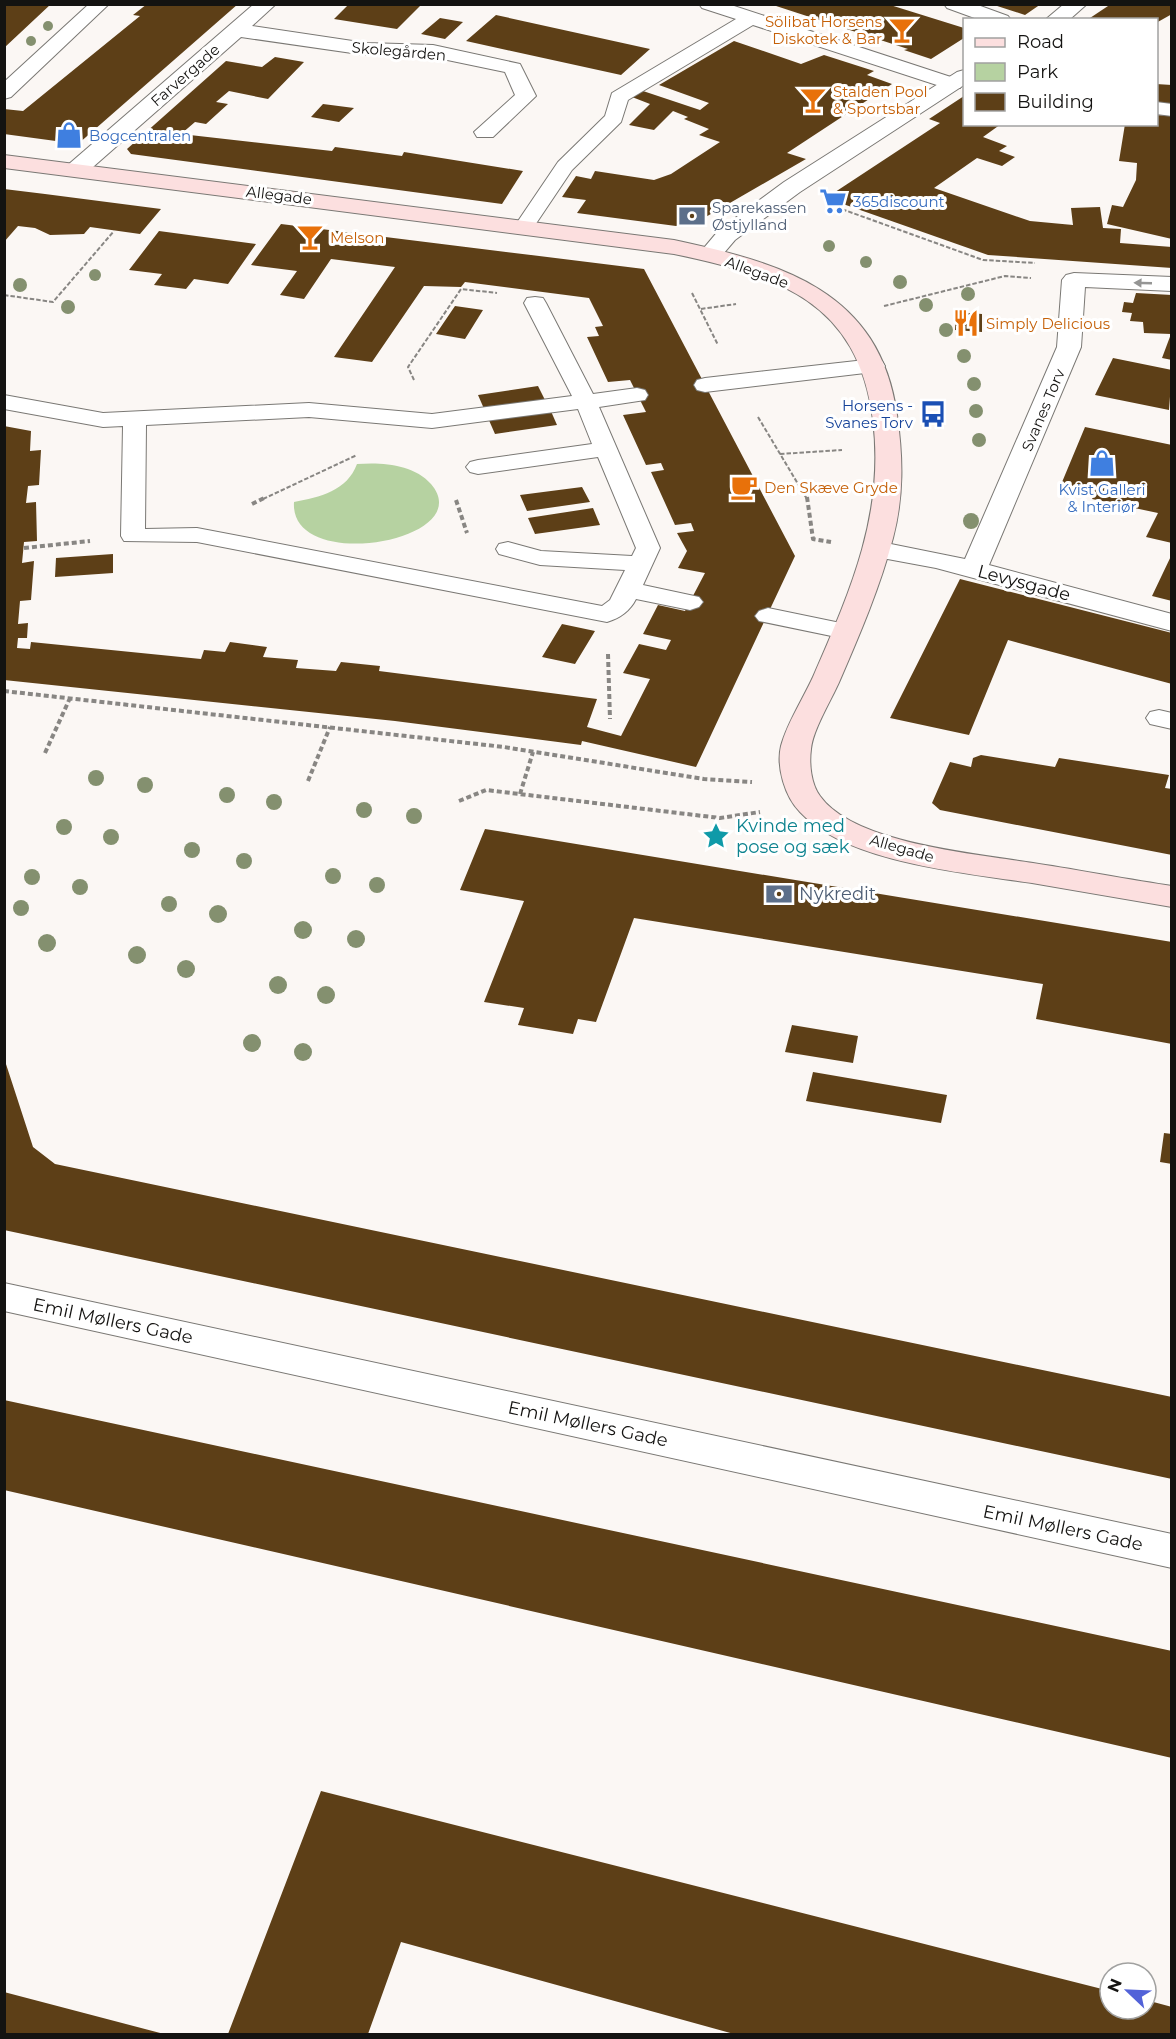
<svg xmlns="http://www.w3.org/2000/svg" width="1176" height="2039" viewBox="0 0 1176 2039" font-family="Montserrat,sans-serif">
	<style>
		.green { fill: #b6d2a1 }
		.building { fill: #5d3f17 }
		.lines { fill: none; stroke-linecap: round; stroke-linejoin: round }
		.lane-casing { stroke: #7a7874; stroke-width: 2 }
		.street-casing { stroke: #7a7874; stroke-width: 2 }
		.secondary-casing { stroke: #7a7874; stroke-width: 2 }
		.path-far1 { stroke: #888683; stroke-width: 2; stroke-dasharray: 4.5 2; stroke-linecap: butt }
		.path { stroke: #888683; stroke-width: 4; stroke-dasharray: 5 3; stroke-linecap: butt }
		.lane { fill: #fff; fill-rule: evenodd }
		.street { fill: #fff; fill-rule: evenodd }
		.secondary { fill: #fcdfdf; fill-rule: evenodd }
		.tree { fill: #84906f }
		.oneway { fill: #959594 }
		.labels { text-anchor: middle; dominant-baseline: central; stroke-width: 6; stroke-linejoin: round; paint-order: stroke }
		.far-food-label { font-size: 15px; fill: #c56008; stroke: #fff; text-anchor: start }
		.far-street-label { font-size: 15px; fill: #141311; stroke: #fff }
		.far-shop-label { font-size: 15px; fill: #366cbe; stroke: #fff; text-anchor: start }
		.far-service-label { font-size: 15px; fill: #4e5e75; stroke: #fff; text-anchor: start }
		.far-transit-label { font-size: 15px; fill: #164399; stroke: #fff; text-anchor: end }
		.street-label { font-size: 18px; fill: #141311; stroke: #fff }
		.culture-label { font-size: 18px; fill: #0d838f; stroke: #fff; text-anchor: start }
		.service-label { font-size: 18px; fill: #4e5e75; stroke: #fff; text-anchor: start }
	</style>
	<rect width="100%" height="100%" fill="#fbf7f4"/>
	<path class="green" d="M 357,464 C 381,462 414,464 431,484 C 480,541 289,575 294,502 C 320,497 347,491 357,464 Z"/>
	<path class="building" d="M 4,4 L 51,4 L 4,48 Z
		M 147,4 L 238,4 L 78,144 L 4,134 L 4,109 L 23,111 L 140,16 L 133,15 Z
		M 349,4 L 364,5 L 422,4 L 397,29 L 334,19 Z
		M 887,4 L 964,28 L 964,38 L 931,59 L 904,50 L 908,49 L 773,5 Z
		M 991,4 L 1041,4 L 1025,15 Z
		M 1111,4 L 1172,4 L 1172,14 L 1156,23 L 1156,20 L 1087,20 Z
		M 496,15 L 650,49 L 621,75 L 466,41 Z
		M 440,18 L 463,22 L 445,39 L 421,34 Z
		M 734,41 L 801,64 L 824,55 L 874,71 L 867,75 L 892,84 L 787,153 L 806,159 L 697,222 L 676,226 L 577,213 L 586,200 L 562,197 L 576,176 L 591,179 L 595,171 L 654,180 L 671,174 L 720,142 L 699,135 L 709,129 L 684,119 L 688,117 L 673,111 L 654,130 L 629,125 L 650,104 L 632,97 L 640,90 L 700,110 L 709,103 L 659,85 Z
		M 275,57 L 304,62 L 268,99 L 229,91 L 216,102 L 228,104 L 206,124 L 195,122 L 181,134 L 332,151 L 335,147 L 402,156 L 404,152 L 523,171 L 502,204 L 131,154 L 127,149 L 226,61 L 262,67 Z
		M 1156,84 L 1172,85 L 1172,105 L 1156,104 Z
		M 964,96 L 964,124 L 1001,124 L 983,137 L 1007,146 L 999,151 L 1015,157 L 1002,166 L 977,158 L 934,188 L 1030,221 L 1073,225 L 1071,208 L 1100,207 L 1103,228 L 1121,229 L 1120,243 L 1172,247 L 1172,268 L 988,255 L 826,198 L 940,123 L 929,119 Z
		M 323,104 L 354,108 L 339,122 L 311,117 Z
		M 1156,115 L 1172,116 L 1172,239 L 1107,224 L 1112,205 L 1123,207 L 1136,180 L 1137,163 L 1119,161 L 1125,124 L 1156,124 Z
		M 4,189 L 45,194 L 161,209 L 140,234 L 90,227 L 84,234 L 50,235 L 35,228 L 18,226 L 4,242 Z
		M 281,224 L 644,269 L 795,556 L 696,767 L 582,741 L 581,745 L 395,721 L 4,680 L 4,426 L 31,431 L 30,451 L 41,450 L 39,485 L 28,486 L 26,503 L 36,502 L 37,541 L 24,542 L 22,563 L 34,561 L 31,600 L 20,601 L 18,624 L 28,623 L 27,638 L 18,638 L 17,648 L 30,649 L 31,642 L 201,659 L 204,650 L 225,652 L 230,642 L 267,647 L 263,657 L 298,660 L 296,668 L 336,671 L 341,662 L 380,666 L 379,671 L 597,699 L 587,727 L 621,736 L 650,679 L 623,673 L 639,644 L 666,650 L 671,640 L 643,634 L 658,605 L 685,611 L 705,573 L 678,568 L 687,551 L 677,533 L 694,531 L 691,523 L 675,525 L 651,472 L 664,470 L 661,463 L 646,465 L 623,415 L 646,412 L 630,380 L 608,382 L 587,337 L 599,336 L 595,327 L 603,326 L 589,298 L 465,282 L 461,287 L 424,286 L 372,362 L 334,357 L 395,267 L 331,259 L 304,299 L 280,295 L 297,271 L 251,265 Z
		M 159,231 L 256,244 L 228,284 L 194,279 L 186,289 L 154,285 L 162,274 L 129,270 Z
		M 1136,293 L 1172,295 L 1172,360 L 1162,358 L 1171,334 L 1144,333 L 1143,322 L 1130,321 L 1132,313 L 1122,312 L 1124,302 L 1133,303 Z
		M 455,306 L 483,310 L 465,339 L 436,334 Z
		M 956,312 L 982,314 L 982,332 L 955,330 Z
		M 1113,358 L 1172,370 L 1169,410 L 1095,395 Z
		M 538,386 L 546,402 L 485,411 L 478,395 Z
		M 550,409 L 557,425 L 495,434 L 488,418 Z
		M 1085,427 L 1172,445 L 1172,543 L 1146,537 L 1158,513 L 1092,499 L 1095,494 L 1060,487 Z
		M 582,487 L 590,502 L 527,511 L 520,495 Z
		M 593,508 L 600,525 L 535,534 L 528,518 Z
		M 113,554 L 113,573 L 55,577 L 56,558 Z
		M 1172,554 L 1172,601 L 1152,596 Z
		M 960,579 L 1172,633 L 1172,684 L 1008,640 L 969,735 L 890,718 Z
		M 562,624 L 595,631 L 575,664 L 542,657 Z
		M 981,755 L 1055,767 L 1059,758 L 1169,775 L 1165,788 L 1172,789 L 1172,855 L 940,810 L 932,803 L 950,762 L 971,767 L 973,758 Z
		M 485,829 L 1172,942 L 1172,1044 L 1036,1019 L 1043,984 L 634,918 L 596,1022 L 578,1019 L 573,1034 L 518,1025 L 524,1008 L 484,1002 L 524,901 L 460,890 Z
		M 792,1025 L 858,1036 L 853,1063 L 785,1052 Z
		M 5,1061 L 33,1147 L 55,1164 L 1172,1397 L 1172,1479 L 4,1230 Z
		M 813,1072 L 947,1095 L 941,1123 L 806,1101 Z
		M 1164,1133 L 1172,1134 L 1172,1164 L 1160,1162 Z
		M 4,1400 L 1172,1651 L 1172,1758 L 4,1490 Z
		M 321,1791 L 1110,1991 L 1110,2009 L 1146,2009 L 1146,2000 L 1172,2007 L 1172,2034 L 734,2034 L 401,1942 L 368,2034 L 228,2034 Z
		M 4,1992 L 164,2034 L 4,2034 Z"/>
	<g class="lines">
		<defs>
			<path id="lane" d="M 89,4 L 109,4 L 11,97 L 4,99 L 4,82 Z
				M 699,4 L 728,4 L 960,80 L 962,84 L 960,88 L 946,88 L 753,25 L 628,100 L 621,122 L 572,170 L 531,231 L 517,231 L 514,227 L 558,162 L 605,116 L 612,93 L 736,19 L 702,8 Z
				M 535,297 L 543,298 L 546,303 L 593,394 L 637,388 L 645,390 L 648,395 L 645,400 L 599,407 L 660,548 L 643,585 L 699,597 L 703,602 L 699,607 L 690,610 L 636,599 C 630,611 620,618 607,622 L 197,542 L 124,541 L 121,536 L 123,426 L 103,427 L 4,409 L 4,395 L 103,413 L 309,403 L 432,414 L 572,396 L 524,303 L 527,298 ZM 578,409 L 592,444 L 478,460 L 470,462 L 466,467 L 470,472 L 478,474 L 598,457 L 636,548 L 632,556 L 541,551 L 508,542 L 499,544 L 496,549 L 499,554 L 540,565 L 625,570 L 610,600 L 602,606 L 197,528 L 145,529 L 146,425 L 309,417 L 432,428 Z
				M 874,359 L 882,361 L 885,366 L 882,371 L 705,392 L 697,390 L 694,385 L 697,380 L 705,378 Z
				M 768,608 L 855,626 L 859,631 L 855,636 L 846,639 L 759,621 L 755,616 L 759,611 Z
				M 1159,710 L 1172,713 L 1172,729 L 1150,724 L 1146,718 L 1150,712 Z"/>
			<path id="street" d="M 254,4 L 276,4 L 252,26 L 366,43 L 433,45 L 520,64 L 536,96 L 493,137 L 477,137 L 474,132 L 515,95 L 505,72 L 433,57 L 366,55 L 241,37 L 85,174 L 69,174 L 66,169 L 69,164 Z
				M 944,4 L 975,4 L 1008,16 L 1011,20 L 980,20 L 947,8 Z
				M 1064,4 L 1087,4 L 1069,20 L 1045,20 Z
				M 964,70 L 964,85 L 800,192 L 735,240 L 718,260 L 702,260 L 698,255 L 719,230 L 784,182 L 957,72 Z
				M 1156,102 L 1172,104 L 1172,116 L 1156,114 Z
				M 1074,273 L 1172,277 L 1172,291 L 1085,287 L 1081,347 L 989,565 L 1172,614 L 1172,631 L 936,568 L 866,555 L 863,549 L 866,543 L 876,541 L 965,559 L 1057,347 L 1062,280 L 1066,275 Z
				M 4,1283 L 1172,1534 L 1172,1568 L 4,1311 Z"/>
			<path id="secondary" d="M 4,155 L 674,240 C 781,263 880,290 897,415 C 903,457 904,496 893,538 C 880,587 860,634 840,680 C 832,699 813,729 811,749 C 809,764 811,784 820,796 C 854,844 978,854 1033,863 C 1079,870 1125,879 1172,886 L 1172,907 C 1125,899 1078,891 1032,883 C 966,873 847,863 800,812 C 785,797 776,767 781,746 C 787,723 803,699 813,677 C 850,592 885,514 873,420 C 858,301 779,276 674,254 L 4,168 Z"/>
		</defs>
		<use href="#lane" class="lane-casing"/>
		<use href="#street" class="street-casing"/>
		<use href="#secondary" class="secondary-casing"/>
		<path class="path-far1" d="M 836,207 L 983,260 L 1035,263
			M 692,293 L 718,345
			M 4,295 L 53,302 L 114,231
			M 884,306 L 1005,276 L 1031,278
			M 701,309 L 736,304
			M 414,380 L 408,367 L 461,289 L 497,293
			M 758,417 L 807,499
			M 780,454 L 842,450
			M 263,499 L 357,455"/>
		<path class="path" d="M 807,497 L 813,539 L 831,542
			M 456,500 L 467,533
			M 252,504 L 266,497
			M 24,548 L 90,541
			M 608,654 L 610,719
			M 4,691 L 504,747 L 704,779 L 752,782
			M 45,753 L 70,698
			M 308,781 L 330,727
			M 520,794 L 533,752
			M 459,801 L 486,790 L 720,818 L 760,812"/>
		<use href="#lane" class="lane"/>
		<use href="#street" class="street"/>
		<use href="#secondary" class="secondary"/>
	</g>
	<g class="tree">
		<circle cx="48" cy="26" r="5"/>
		<circle cx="31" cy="41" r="5"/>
		<circle cx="829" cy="246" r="6"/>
		<circle cx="866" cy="262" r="6"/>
		<circle cx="95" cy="275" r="6"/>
		<circle cx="900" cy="282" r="7"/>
		<circle cx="20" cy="285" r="7"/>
		<circle cx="968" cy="294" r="7"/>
		<circle cx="926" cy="305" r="7"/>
		<circle cx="68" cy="307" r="7"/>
		<circle cx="946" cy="330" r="7"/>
		<circle cx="964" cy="356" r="7"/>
		<circle cx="974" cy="384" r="7"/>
		<circle cx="976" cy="411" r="7"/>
		<circle cx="979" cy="440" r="7"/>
		<circle cx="971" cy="521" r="8"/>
		<circle cx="96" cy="778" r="8"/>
		<circle cx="145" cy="785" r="8"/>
		<circle cx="227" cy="795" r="8"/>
		<circle cx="274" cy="802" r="8"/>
		<circle cx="364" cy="810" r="8"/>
		<circle cx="414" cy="816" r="8"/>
		<circle cx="64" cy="827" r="8"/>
		<circle cx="111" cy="837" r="8"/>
		<circle cx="192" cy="850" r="8"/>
		<circle cx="244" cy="861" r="8"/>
		<circle cx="333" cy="876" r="8"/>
		<circle cx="32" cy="877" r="8"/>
		<circle cx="377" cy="885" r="8"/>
		<circle cx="80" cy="887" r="8"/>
		<circle cx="169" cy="904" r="8"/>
		<circle cx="21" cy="908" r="8"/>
		<circle cx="218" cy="914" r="9"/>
		<circle cx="303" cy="930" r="9"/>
		<circle cx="356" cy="939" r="9"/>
		<circle cx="47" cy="943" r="9"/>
		<circle cx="137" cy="955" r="9"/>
		<circle cx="186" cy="969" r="9"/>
		<circle cx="278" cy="985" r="9"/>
		<circle cx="326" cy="995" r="9"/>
		<circle cx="252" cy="1043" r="9"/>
		<circle cx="303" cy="1052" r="9"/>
	</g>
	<defs><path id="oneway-solid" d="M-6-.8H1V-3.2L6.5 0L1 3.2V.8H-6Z" transform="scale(1.5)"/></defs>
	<use class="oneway" href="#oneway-solid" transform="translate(1143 283) rotate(-178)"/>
	<defs>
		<symbol id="bar-bare" viewBox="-9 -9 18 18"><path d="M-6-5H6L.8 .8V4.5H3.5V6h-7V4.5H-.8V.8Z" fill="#e8710a" stroke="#fff" stroke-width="2.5" paint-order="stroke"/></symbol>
		<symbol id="shop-bare" viewBox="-9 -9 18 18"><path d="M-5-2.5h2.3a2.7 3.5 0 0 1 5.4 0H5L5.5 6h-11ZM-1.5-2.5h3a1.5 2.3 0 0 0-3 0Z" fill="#3f7fe0" stroke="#fff" stroke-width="2.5" paint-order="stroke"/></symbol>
		<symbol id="supermarket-bare" viewBox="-9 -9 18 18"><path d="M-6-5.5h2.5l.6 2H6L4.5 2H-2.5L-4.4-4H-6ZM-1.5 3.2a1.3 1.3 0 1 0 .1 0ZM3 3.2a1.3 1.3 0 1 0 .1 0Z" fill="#3f7fe0" stroke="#fff" stroke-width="2.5" paint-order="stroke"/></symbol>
		<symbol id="bank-bare" viewBox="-9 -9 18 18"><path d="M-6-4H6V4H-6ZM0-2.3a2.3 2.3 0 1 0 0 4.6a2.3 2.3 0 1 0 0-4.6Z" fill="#5c6f8a" stroke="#fff" stroke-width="2.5" paint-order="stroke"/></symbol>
		<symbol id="restaurant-bare" viewBox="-9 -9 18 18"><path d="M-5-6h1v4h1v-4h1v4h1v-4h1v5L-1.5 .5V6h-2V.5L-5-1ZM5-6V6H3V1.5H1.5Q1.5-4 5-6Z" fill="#e8710a" stroke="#fff" stroke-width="2.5" paint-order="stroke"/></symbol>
		<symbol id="bus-bare" viewBox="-9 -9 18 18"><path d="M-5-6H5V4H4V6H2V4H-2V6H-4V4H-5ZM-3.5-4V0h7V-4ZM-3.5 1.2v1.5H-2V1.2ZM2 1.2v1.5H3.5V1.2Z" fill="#1a4fb4" stroke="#fff" stroke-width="2.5" paint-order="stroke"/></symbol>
		<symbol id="cafe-bare" viewBox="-9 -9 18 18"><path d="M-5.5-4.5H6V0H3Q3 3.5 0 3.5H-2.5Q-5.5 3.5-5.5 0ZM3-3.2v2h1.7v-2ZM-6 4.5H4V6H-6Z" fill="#e8710a" stroke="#fff" stroke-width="2.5" paint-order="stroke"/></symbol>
		<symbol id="sight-bare" viewBox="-9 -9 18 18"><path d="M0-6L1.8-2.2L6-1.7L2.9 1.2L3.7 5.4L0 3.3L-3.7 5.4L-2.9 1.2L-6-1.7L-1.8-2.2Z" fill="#0f9aa8" stroke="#fff" stroke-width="2.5" paint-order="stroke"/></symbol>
	</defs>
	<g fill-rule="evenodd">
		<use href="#bar-bare" x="883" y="11" width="38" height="38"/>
		<use href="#bar-bare" x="794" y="81" width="38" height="38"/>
		<use href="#shop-bare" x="50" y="116" width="38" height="38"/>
		<use href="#supermarket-bare" x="814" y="182" width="38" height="38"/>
		<use href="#bank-bare" x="673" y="197" width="38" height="38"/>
		<use href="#bar-bare" x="291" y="218" width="38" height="38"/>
		<use href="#restaurant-bare" x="947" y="304" width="38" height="38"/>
		<use href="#bus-bare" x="914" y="395" width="38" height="38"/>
		<use href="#shop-bare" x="1083" y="444" width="38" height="38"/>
		<use href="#cafe-bare" x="725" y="468" width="38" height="38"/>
		<use href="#sight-bare" x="697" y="817" width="38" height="38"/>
		<use href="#bank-bare" x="760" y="875" width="38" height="38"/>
	</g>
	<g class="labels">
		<g class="far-food-label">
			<text x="882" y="21" text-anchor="end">Sölibat Horsens<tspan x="882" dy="17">Diskotek &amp; Bar</tspan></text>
			<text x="833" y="91">Stalden Pool<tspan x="833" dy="17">&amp; Sportsbar</tspan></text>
			<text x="330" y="237">Melson</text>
			<text x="986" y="323">Simply Delicious</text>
			<text x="764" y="487">Den Skæve Gryde</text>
		</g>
		<g class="far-street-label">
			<text transform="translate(399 51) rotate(5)">Skolegården</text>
			<text transform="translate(185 75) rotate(-41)">Farvergade</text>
			<text transform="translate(279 195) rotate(7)">Allegade</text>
			<text transform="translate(757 272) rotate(20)">Allegade</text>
			<text transform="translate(1043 410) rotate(-67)">Svanes Torv</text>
			<text transform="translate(902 848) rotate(16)">Allegade</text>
		</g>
		<g class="far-shop-label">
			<text x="89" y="135">Bogcentralen</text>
			<text x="853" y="201">365discount</text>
			<text x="1102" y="489" text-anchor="middle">Kvist Galleri<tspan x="1102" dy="17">&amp; Interiør</tspan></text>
		</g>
		<g class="far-service-label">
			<text x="712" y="207">Sparekassen<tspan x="712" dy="17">Østjylland</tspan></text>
		</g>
		<g class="far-transit-label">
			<text x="913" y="405">Horsens -<tspan x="913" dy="17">Svanes Torv</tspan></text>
		</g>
		<g class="street-label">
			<text transform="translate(1024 583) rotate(15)">Levysgade</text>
			<text transform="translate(113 1321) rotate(12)">Emil Møllers Gade</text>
			<text transform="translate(588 1424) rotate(12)">Emil Møllers Gade</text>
			<text transform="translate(1063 1528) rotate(12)">Emil Møllers Gade</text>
		</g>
		<g class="culture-label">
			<text x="736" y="826">Kvinde med<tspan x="736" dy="21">pose og sæk</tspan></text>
		</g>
		<g class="service-label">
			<text x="799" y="894">Nykredit</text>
		</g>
	</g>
	<rect width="1176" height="2039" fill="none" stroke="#141311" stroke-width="12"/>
	<rect x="963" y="18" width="195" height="108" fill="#ffffff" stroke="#a1a1a0" stroke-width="1.5"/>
	<rect x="975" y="38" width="30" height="9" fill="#fcdfdf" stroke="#a1a1a0" stroke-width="1.5"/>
	<text x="1017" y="48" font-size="18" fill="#141311">Road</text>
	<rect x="975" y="63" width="30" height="18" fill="#b6d2a1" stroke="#a1a1a0" stroke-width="1.5"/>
	<text x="1017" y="78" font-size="18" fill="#141311">Park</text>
	<rect x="975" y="93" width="30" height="18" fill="#5d3f17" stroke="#a1a1a0" stroke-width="1.5"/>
	<text x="1017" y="108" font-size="18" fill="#141311">Building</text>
	<g transform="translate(1128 1991) rotate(293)"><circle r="28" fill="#ffffff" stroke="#a1a1a0" stroke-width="1.5"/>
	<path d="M0-4.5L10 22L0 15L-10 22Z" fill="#5262d8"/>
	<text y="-9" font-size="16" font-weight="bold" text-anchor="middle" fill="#141311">N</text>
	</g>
</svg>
